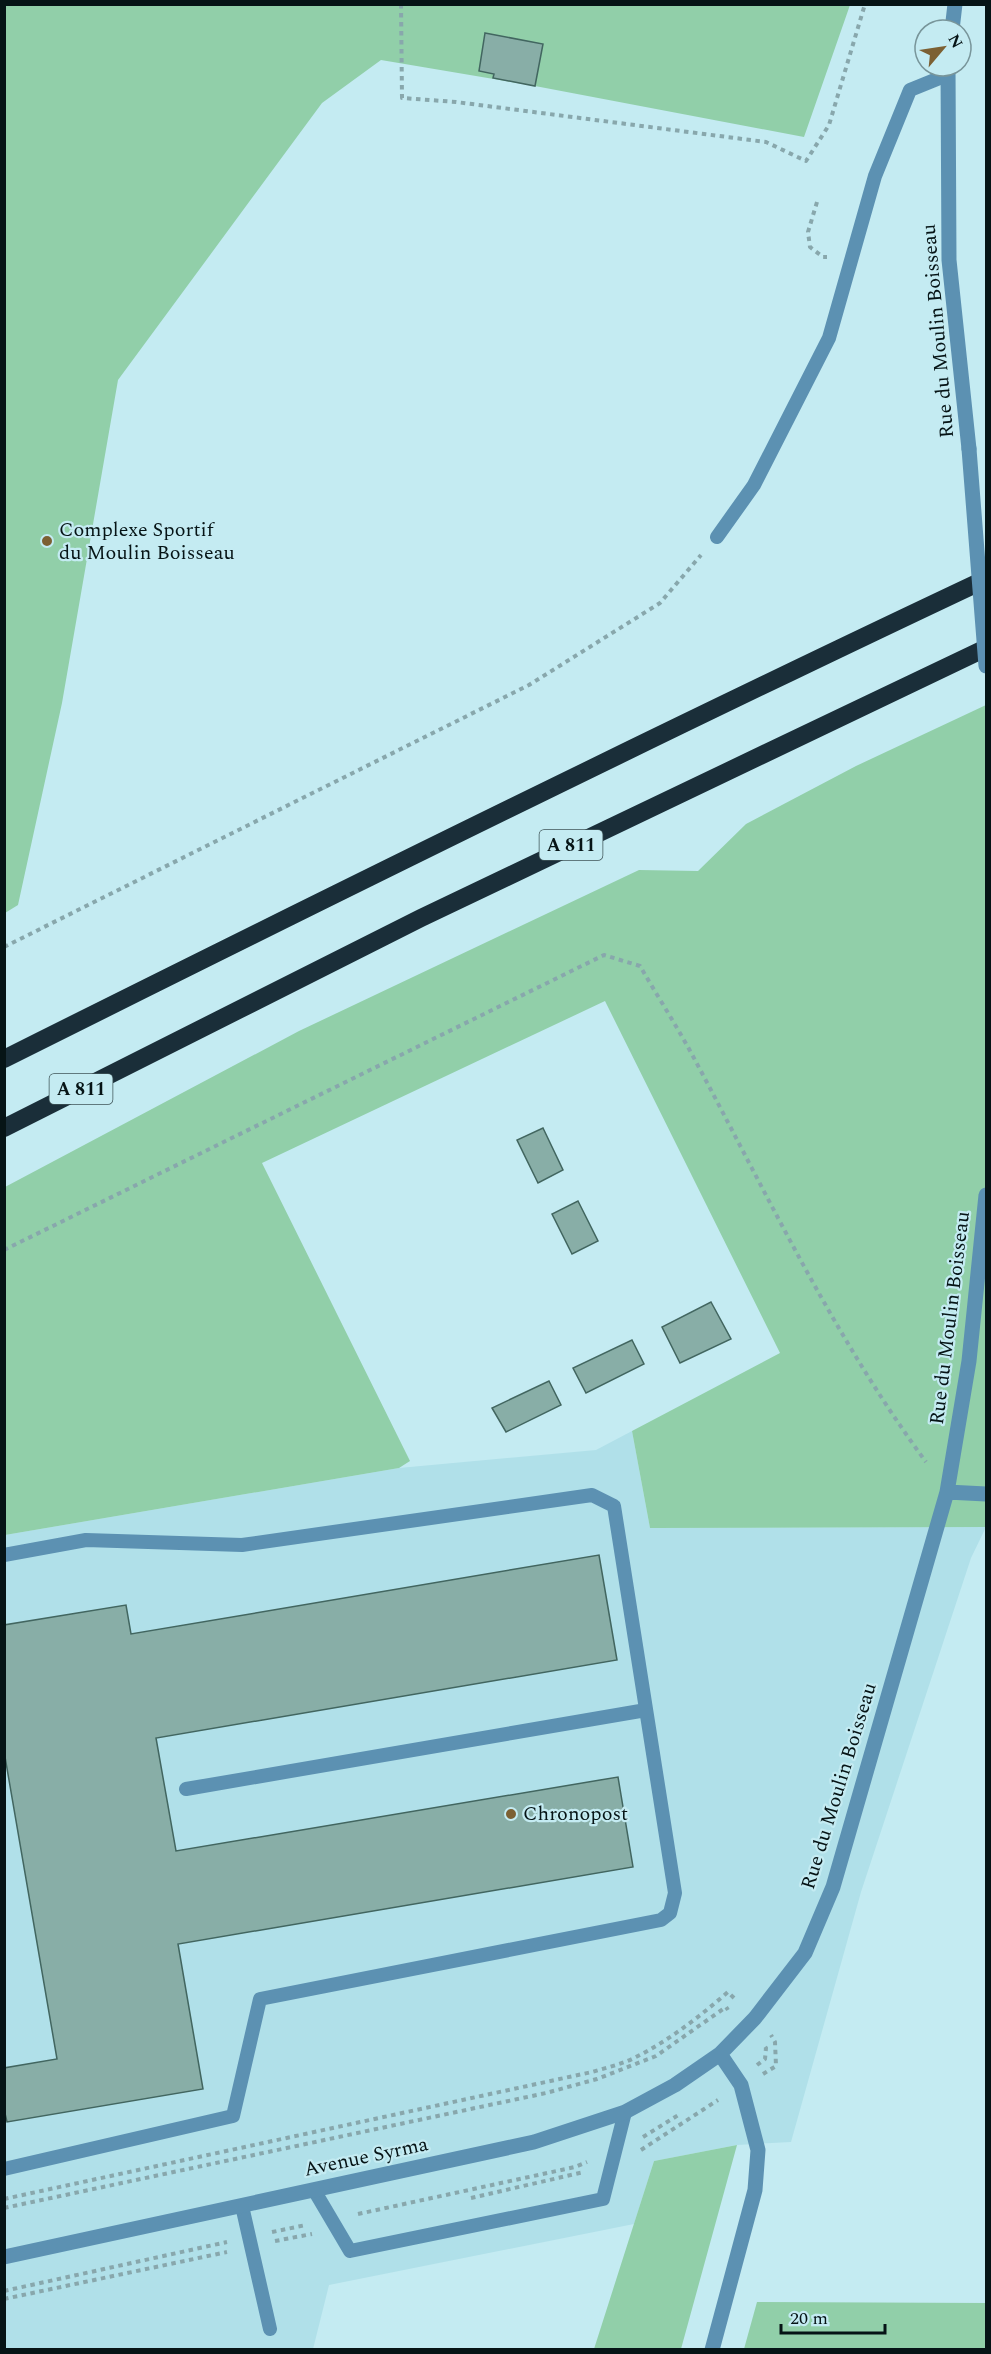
<svg xmlns="http://www.w3.org/2000/svg" width="991" height="2354" viewBox="0 0 991 2354" font-family="Spectral,serif">
	<style>
		.built { fill: #b0e0e9 }
		.green { fill: #91cfa9 }
		.building { fill: #88aea7; stroke: #426660; stroke-width: 1.5 }
		.lines { fill: none; stroke-linecap: round; stroke-linejoin: round }
		.path { stroke: #88a7ac; stroke-width: 4; stroke-dasharray: 4.5 4.5; stroke-linecap: butt }
		.lane { stroke: #5c91b2; stroke-width: 14 }
		.street { stroke: #5c91b2; stroke-width: 15 }
		.highway { stroke: #1a2e39; stroke-width: 18 }
		.street-bridge { stroke: #5c91b2; stroke-width: 15 }
		.poi-dot { fill: #7c6033; stroke: #c4ebf2; stroke-width: 2 }
		.labels { text-anchor: middle; dominant-baseline: central; stroke-width: 4.5; stroke-linejoin: round; paint-order: stroke }
		.shield { fill: #c4ebf2; stroke: #3f5458; stroke-width: 1.5 }
		.shield-label { font-size: 18px; font-weight: bold; fill: #061416 }
		.street-label { font-size: 20px; fill: #061416; stroke: #c4ebf2 }
		.poi-label { font-size: 20px; fill: #061416; stroke: #c4ebf2; text-anchor: start }
	</style>
	<rect width="100%" height="100%" fill="#c4ebf2"/>
	<path class="built" d="M 632,1431 L 650,1528 L 986,1527 L 971,1558 L 861,1892 L 791,2142 L 737,2145 L 654,2161 L 634,2224 L 329,2285 L 313,2349 L 5,2350 L 5,1535 L 399,1468 L 596,1450 Z"/>
	<path class="green" d="M 4,5 L 850,5 L 804,137 L 535,86 L 381,60 L 322,103 L 118,380 L 62,703 L 18,905 L 5,913 Z
		M 986,705 L 986,1527 L 650,1528 L 632,1431 L 780,1353 L 605,1001 L 262,1163 L 410,1461 L 399,1468 L 5,1535 L 5,1187 L 299,1031 L 639,870 L 698,871 L 746,824 L 856,766 Z
		M 737,2145 L 681,2349 L 594,2349 L 654,2161 Z
		M 757,2302 L 986,2303 L 986,2349 L 744,2349 Z"/>
	<path class="building" d="M 485,33 L 543,44 L 535,86 L 493,78 L 494,74 L 479,71 Z
		M 543,1128 L 563,1170 L 538,1183 L 517,1140 Z
		M 578,1201 L 598,1241 L 572,1254 L 552,1214 Z
		M 711,1302 L 731,1339 L 680,1363 L 662,1327 Z
		M 632,1340 L 644,1364 L 586,1393 L 573,1368 Z
		M 549,1381 L 561,1405 L 506,1432 L 492,1408 Z
		M 599,1555 L 617,1660 L 156,1738 L 176,1851 L 618,1777 L 633,1867 L 178,1944 L 203,2089 L 7,2122 L 4,2109 L 4,2068 L 57,2059 L 4,1751 L 4,1625 L 126,1605 L 131,1634 Z"/>
	<g class="lines">
		<path class="path" d="M 401,4 L 402,98 L 456,102 L 766,142 L 806,161 L 829,125 L 865,4
			M 817,202 L 808,232 L 810,247 L 823,257 L 827,257
			M 4,947 L 529,685 L 660,603 L 701,555
			M 4,1250 L 604,955 L 640,966 C 658,997 678,1028 695,1060 C 768,1196 834,1337 926,1462
			M 757,2065 L 765,2059 L 766,2048 L 763,2044
			M 763,2074 L 776,2066 L 775,2042 L 771,2035
			M 643,2137 L 680,2114
			M 641,2150 L 718,2100
			M 471,2198 L 584,2172
			M 4,2199 L 592,2072 C 605,2068 619,2065 632,2059 C 667,2042 698,2018 728,1992 L 736,2000
			M 4,2208 L 546,2093 L 597,2079 L 656,2056 L 726,2007 L 728,2010
			M 358,2214 L 575,2167 L 587,2162
			M 272,2232 L 306,2225
			M 275,2241 L 312,2234
			M 4,2291 L 227,2242
			M 4,2299 L 227,2252"/>
		<path class="lane" d="M 717,537 L 754,485 L 829,338 L 875,176 L 910,90 L 947,75
			M 4,1555 L 86,1540 L 242,1545 L 592,1495 L 614,1506 L 675,1893 L 670,1913 L 661,1920 L 260,1999 L 233,2116 L 4,2169
			M 186,1789 L 646,1710
			M 314,2190 L 350,2251 L 603,2199 L 625,2112
			M 242,2206 L 270,2329"/>
		<path class="street" d="M 952,30 L 955,4
			M 948,66 L 949,260 L 969,449
			M 947,1492 L 986,1494
			M 4,2257 L 534,2142 L 625,2112 L 675,2085 L 720,2054
			M 712,2350 L 755,2190 L 758,2150 L 741,2085 L 720,2054 L 755,2018 L 805,1953 L 833,1887 L 947,1492 L 969,1361 L 986,1195"/>
		<path class="highway" d="M 4,1059 C 330,896 657,734 986,579
			M 4,1128 L 421,918 L 986,648"/>
		<path class="street-bridge" d="M 969,449 L 986,666"/>
	</g>
	<g class="poi-dot">
		<circle cx="47" cy="541" r="6"/>
		<circle cx="511" cy="1814" r="6"/>
	</g>
	<g class="labels">
		<g class="shield">
			<rect x="539.5" y="830" width="63" height="30" rx="4.5"/>
			<rect x="49.5" y="1074" width="63" height="30" rx="4.5"/>
		</g>
		<g class="shield-label">
			<text x="571" y="845">A 811</text>
			<text x="81" y="1089">A 811</text>
		</g>
		<g class="street-label">
			<text transform="translate(938 331) rotate(-95)">Rue du Moulin Boisseau</text>
			<text transform="translate(950 1318) rotate(-83)">Rue du Moulin Boisseau</text>
			<text transform="translate(839 1786) rotate(-73)">Rue du Moulin Boisseau</text>
			<text transform="translate(366 2157) rotate(-12)">Avenue Syrma</text>
		</g>
		<g class="poi-label">
			<text x="59" y="530">Complexe Sportif<tspan x="59" dy="23">du Moulin Boisseau</tspan></text>
			<text x="523" y="1814">Chronopost</text>
		</g>
	</g>
	<rect width="991" height="2354" fill="none" stroke="#061416" stroke-width="12"/>
	<g transform="translate(943 48) rotate(61)"><circle r="28" fill="#c4ebf2" stroke="#78959a" stroke-width="1.5"/>
	<path d="M0-4.5L10 22L0 15L-10 22Z" fill="#7c6033"/>
	<text y="-9" font-size="16" font-weight="bold" text-anchor="middle" fill="#061416">N</text>
	</g>
	<path d="M781 2324v9h104v-9" fill="none" stroke="#061416" stroke-width="3"/>
	<text x="790" y="2324" font-size="18" fill="#061416" stroke="#c4ebf2" stroke-width="4.5" paint-order="stroke">20 m</text>
</svg>
